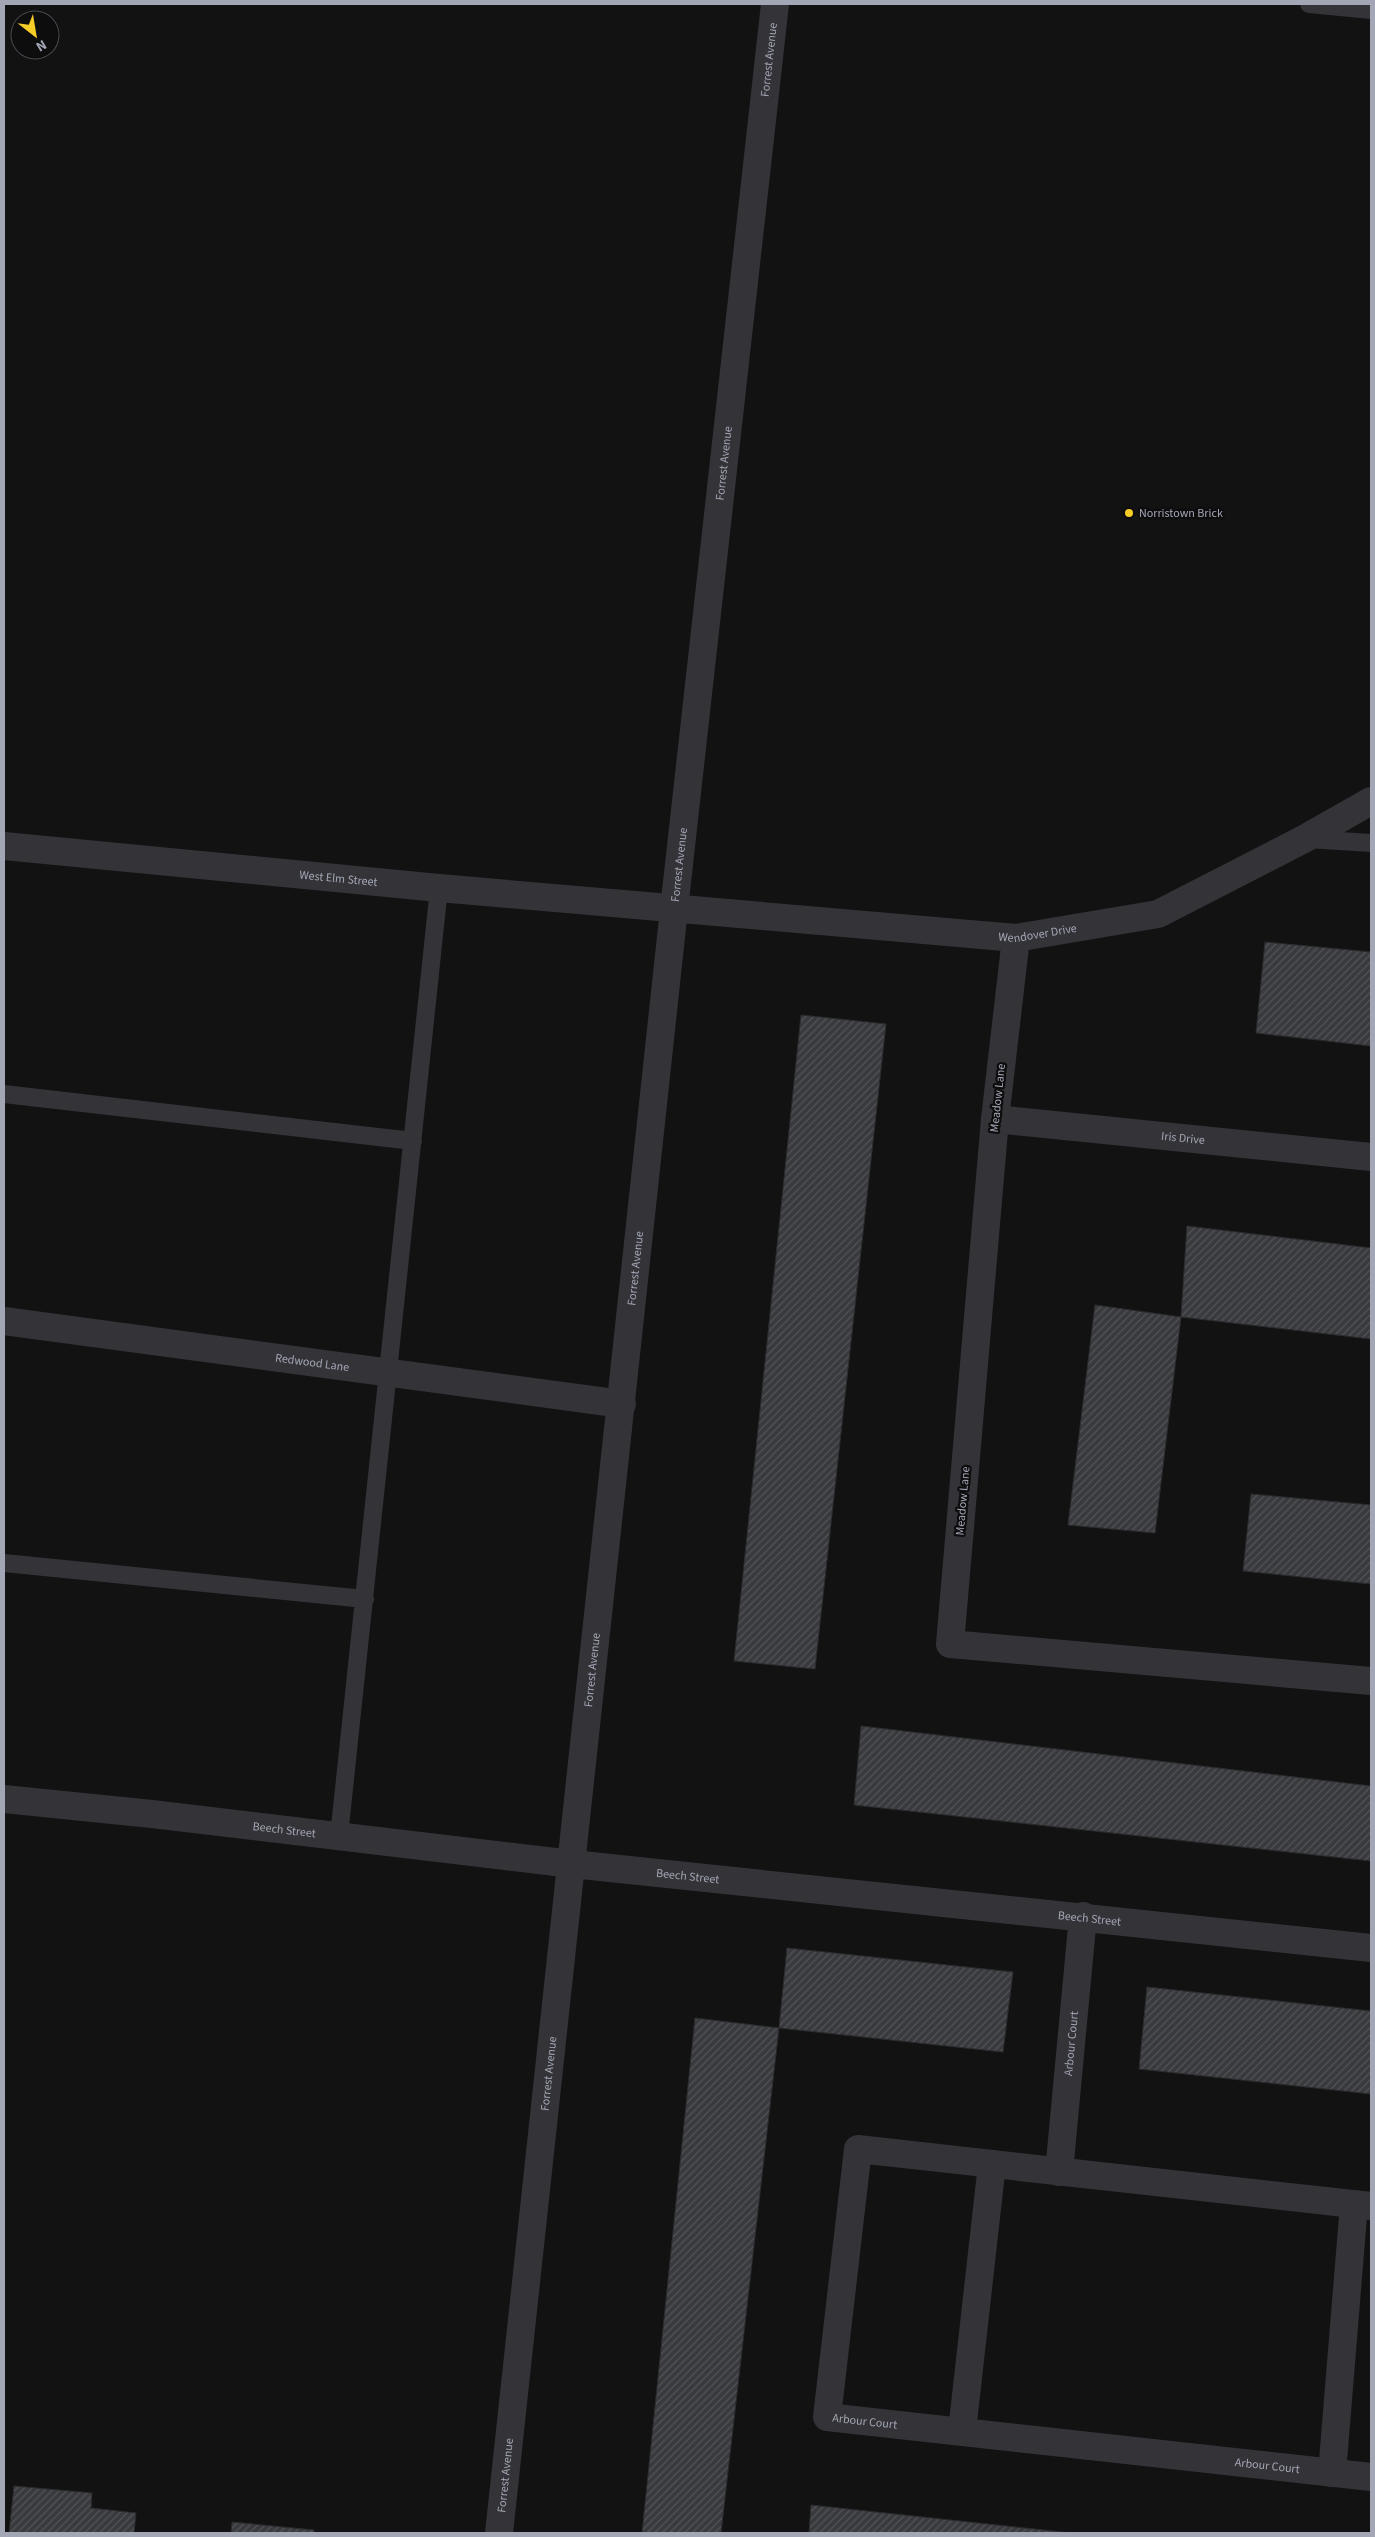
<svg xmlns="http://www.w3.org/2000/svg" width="1375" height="2537" viewBox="0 0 1375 2537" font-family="'Source Sans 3',sans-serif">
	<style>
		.building { fill: url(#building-hatch); stroke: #2c2c2f }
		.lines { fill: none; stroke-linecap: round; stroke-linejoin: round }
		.service { stroke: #333338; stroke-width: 18 }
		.minor { stroke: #333338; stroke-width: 28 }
		.poi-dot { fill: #f6cc27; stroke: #0d0d0e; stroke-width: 2 }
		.labels { text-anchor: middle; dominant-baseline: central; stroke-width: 4.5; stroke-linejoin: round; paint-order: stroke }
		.street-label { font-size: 12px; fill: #a3a6b4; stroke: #0d0d0e }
		.poi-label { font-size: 12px; fill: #a3a6b4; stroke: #0d0d0e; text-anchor: start }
	</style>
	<defs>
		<pattern id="building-hatch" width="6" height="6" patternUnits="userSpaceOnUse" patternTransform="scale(1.25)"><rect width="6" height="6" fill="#393a3e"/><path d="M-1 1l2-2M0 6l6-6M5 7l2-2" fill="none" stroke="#525458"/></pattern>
	</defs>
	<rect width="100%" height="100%" fill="#121213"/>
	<path class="building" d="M 1265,942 L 1371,952 L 1371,1046 L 1256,1033 Z
		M 801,1015 L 886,1024 L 815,1669 L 734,1661 Z
		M 1187,1226 L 1371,1248 L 1371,1339 L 1181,1317 Z
		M 1095,1305 L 1181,1317 L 1155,1533 L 1068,1525 Z
		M 1251,1494 L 1371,1505 L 1371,1584 L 1243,1571 Z
		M 861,1726 L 1371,1786 L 1371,1861 L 854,1805 Z
		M 787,1948 L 1013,1972 L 1003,2052 L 779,2028 Z
		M 1147,1987 L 1371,2011 L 1371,2094 L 1139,2069 Z
		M 695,2018 L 779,2028 L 721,2533 L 642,2533 Z
		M 14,2486 L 92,2493 L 91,2508 L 136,2513 L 134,2533 L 9,2533 Z
		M 811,2505 L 1071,2533 L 809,2533 Z
		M 232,2522 L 314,2530 L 314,2533 L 231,2533 Z"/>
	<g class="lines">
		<path class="service" d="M 1309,4 L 1371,10
			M 1307,839 L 1371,843
			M 4,1094 L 413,1141
			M 4,1563 L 365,1599
			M 339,1836 L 439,888"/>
		<g class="minor">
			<path id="s1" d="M 4,846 L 439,888 L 1016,938 L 1158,914 L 1304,839 L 1371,801"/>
			<path d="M 1016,938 L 995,1119 L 950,1644 L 1371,1681"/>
			<path id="s2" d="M 995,1119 L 1371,1157"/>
			<path id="s3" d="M 4,1321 L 622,1404"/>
			<path id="s4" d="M 4,1799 L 152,1814 L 572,1864 L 1371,1948"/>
			<path id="s5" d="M 1059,2172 L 1083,1916"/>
			<path id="s6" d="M 1371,2206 L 858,2149 L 827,2417 L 1371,2477"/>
			<path d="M 962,2431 L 992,2164"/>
			<path d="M 1332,2473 L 1354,2204"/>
			<path id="s7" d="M 499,2533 L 674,909 L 775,4"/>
		</g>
	</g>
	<circle class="poi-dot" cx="1129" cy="513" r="5"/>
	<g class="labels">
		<g class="street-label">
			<text stroke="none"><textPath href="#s7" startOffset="2488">Forrest Avenue</textPath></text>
			<text stroke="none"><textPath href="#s7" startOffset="2082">Forrest Avenue</textPath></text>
			<text stroke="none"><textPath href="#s7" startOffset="1678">Forrest Avenue</textPath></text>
			<text stroke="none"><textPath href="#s1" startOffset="336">West Elm Street</textPath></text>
			<text stroke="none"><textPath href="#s1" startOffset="1038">Wendover Drive</textPath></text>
			<text transform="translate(998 1098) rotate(-84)">Meadow Lane</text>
			<text stroke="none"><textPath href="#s2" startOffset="189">Iris Drive</textPath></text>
			<text stroke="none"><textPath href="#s7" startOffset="1272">Forrest Avenue</textPath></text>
			<text stroke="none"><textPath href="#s3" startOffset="311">Redwood Lane</textPath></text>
			<text transform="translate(963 1501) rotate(-85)">Meadow Lane</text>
			<text stroke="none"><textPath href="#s7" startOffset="868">Forrest Avenue</textPath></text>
			<text stroke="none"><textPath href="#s4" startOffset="282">Beech Street</textPath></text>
			<text stroke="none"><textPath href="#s4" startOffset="688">Beech Street</textPath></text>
			<text stroke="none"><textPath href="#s4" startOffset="1092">Beech Street</textPath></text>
			<text stroke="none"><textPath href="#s5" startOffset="129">Arbour Court</textPath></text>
			<text stroke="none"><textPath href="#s7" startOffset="462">Forrest Avenue</textPath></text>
			<text stroke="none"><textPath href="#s6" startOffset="824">Arbour Court</textPath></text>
			<text stroke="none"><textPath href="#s6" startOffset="1229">Arbour Court</textPath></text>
			<text stroke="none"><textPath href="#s7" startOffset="58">Forrest Avenue</textPath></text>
		</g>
		<g class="poi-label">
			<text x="1139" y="513">Norristown Brick</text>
		</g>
	</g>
	<rect width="1375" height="2537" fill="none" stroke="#a3a6b4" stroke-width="10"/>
	<g transform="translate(35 35) rotate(149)"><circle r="24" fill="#0d0d0e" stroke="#494a50"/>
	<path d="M0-4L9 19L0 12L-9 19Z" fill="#f6cc27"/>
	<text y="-8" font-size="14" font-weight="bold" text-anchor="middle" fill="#a3a6b4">N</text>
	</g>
</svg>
